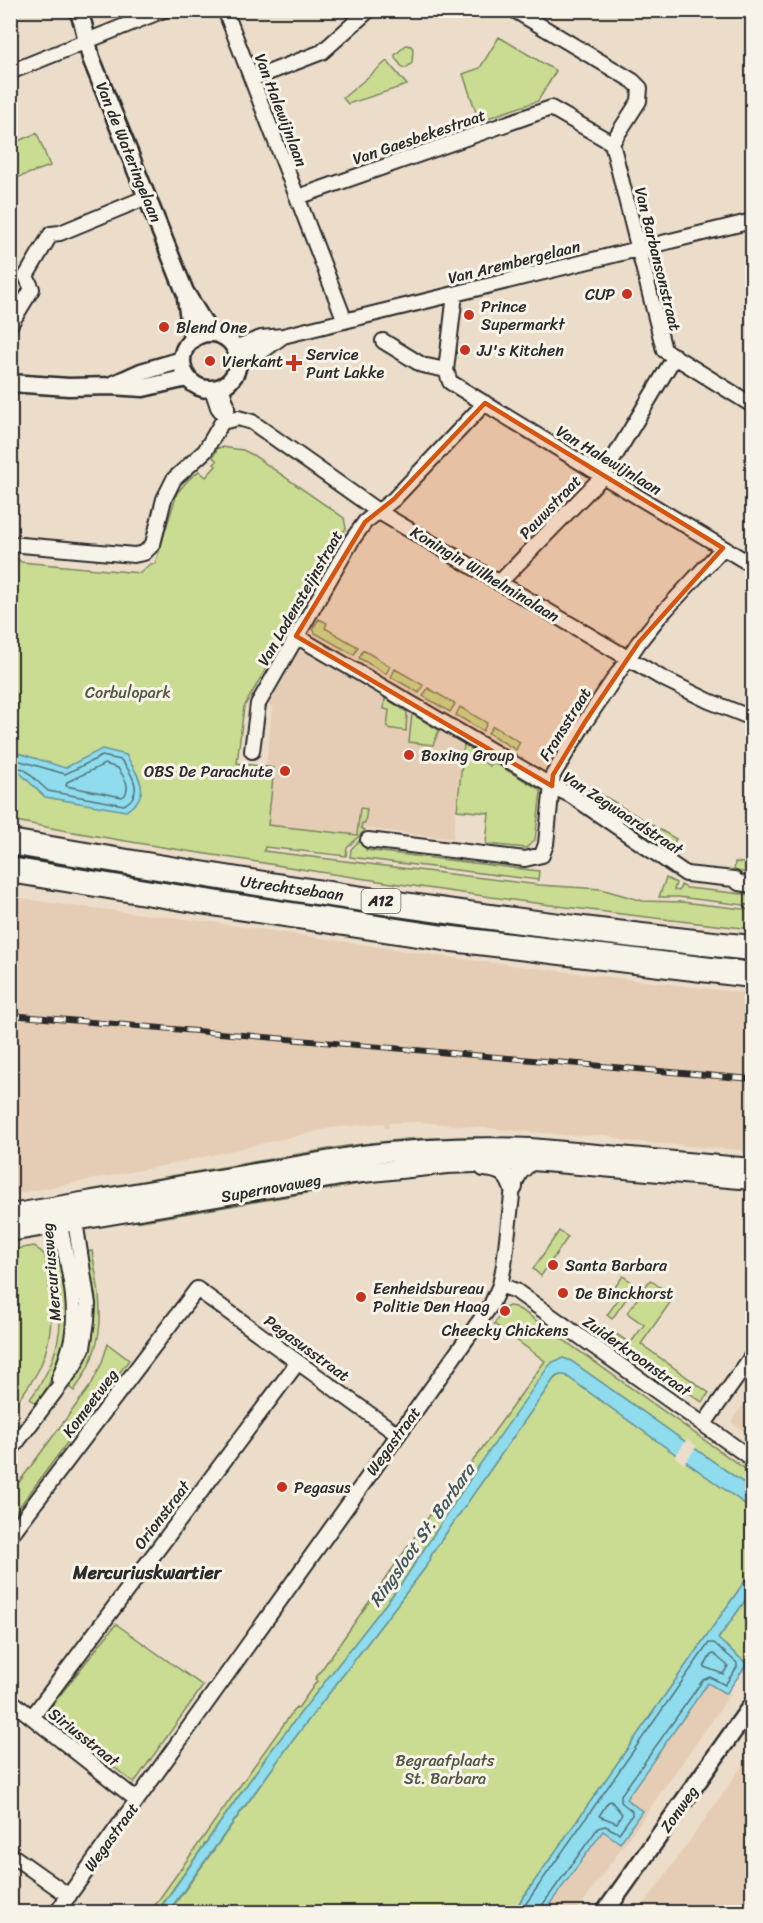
<svg xmlns="http://www.w3.org/2000/svg" width="763" height="1923" viewBox="0 0 763 1923" font-family="Sriracha,sans-serif">
	<style>
		.built { fill: #e5cdb5 }
		.green { fill: #cadc91; stroke: #7a845e; stroke-width: 1.5 }
		.water { fill: #8edced; stroke: #66959f; stroke-width: 1.5 }
		.pier { fill: #ecddca }
		.lines { fill: none; stroke-linecap: round; stroke-linejoin: round }
		.shore { stroke: #537279; stroke-width: 1.5 }
		.minor-casing { stroke: #2b2b2b; stroke-width: 18 }
		.tertiary-casing { stroke: #2b2b2b; stroke-width: 21 }
		.secondary-casing { stroke: #2b2b2b; stroke-width: 22 }
		.motorway-casing { stroke: #2b2b2b; stroke-width: 28 }
		.minor { stroke: #f7f3e8; stroke-width: 14 }
		.tertiary { stroke: #f7f3e8; stroke-width: 16 }
		.secondary { stroke: #f7f3e8; stroke-width: 18 }
		.motorway { stroke: #f7f3e8; stroke-width: 24 }
		.rail-casing { stroke: #2b2b2b; stroke-width: 6 }
		.rail { stroke: #f7f3e8; stroke-width: 4; stroke-dasharray: 11; stroke-linecap: butt }
		.marked { fill: #d5540f; fill-opacity: 0.2; stroke: #d5540f; stroke-width: 4.5; stroke-linejoin: round }
		.poi-dot { fill: #c8321e; stroke: #f7f3e8; stroke-width: 2 }
		.labels { text-anchor: middle; dominant-baseline: central; stroke-width: 6; stroke-linejoin: round; paint-order: stroke }
		.shield { fill: #f7f3e8; stroke: #686764; stroke-width: 1.5 }
		.shield-label { font-size: 15px; font-weight: bold; fill: #2b2b2b }
		.street-label { font-size: 16px; fill: #2b2b2b; stroke: #f7f3e8 }
		.poi-label { font-size: 16px; fill: #2b2b2b; stroke: #f7f3e8; text-anchor: start }
		.park-label { font-size: 16px; fill: #535744; stroke: #f7f3e8 }
		.water-label { font-size: 18px; font-style: italic; fill: #44575c; stroke: #f7f3e8 }
		.neighbourhood-label { font-size: 18px; font-weight: bold; fill: #2b2b2b; stroke: #f7f3e8 }
	</style>
	<rect width="100%" height="100%" fill="#ecddca"/>
	<filter id="ink" filterUnits="userSpaceOnUse"><feTurbulence type="fractalNoise" baseFrequency=".0167" numOctaves="2"/><feDisplacementMap in="SourceGraphic" scale="12" xChannelSelector="R" yChannelSelector="G"/><feConvolveMatrix kernelMatrix="1 2 1 2 8 2 1 2 1" color-interpolation-filters="sRGB"/></filter>
	<g filter="url(#ink)">
		<path class="built" d="M 304,651 L 463,744 L 453,839 L 364,828 L 357,835 L 268,825 L 274,768 L 266,767 L 272,708 L 269,703 L 299,652 Z
			M 10,896 L 57,904 L 204,921 L 454,958 L 752,994 L 752,1151 L 624,1141 L 612,1136 L 602,1135 L 575,1136 L 419,1122 L 389,1123 L 389,1128 L 385,1128 L 384,1123 L 331,1128 L 172,1164 L 11,1195 Z
			M 752,1392 L 752,1437 L 731,1422 Z
			M 706,1676 L 731,1694 L 576,1912 L 539,1912 Z
			M 752,1752 L 752,1912 L 639,1912 Z"/>
		<path class="green" d="M 499,37 L 556,71 L 538,101 L 479,121 L 463,74 L 480,68 Z
			M 406,45 L 411,46 L 413,49 L 412,63 L 406,68 L 403,68 L 395,58 L 395,55 Z
			M 387,61 L 407,85 L 348,104 L 343,98 Z
			M 37,133 L 50,166 L 11,180 L 11,144 Z
			M 222,447 L 243,450 L 253,455 L 344,518 L 346,528 L 244,707 L 237,763 L 274,768 L 268,825 L 357,835 L 360,808 L 367,809 L 365,823 L 362,823 L 361,828 L 365,830 L 347,848 L 346,856 L 265,847 L 264,851 L 539,885 L 601,889 L 643,901 L 682,902 L 752,910 L 752,929 C 587,911 422,889 257,862 C 175,849 92,837 11,820 L 11,552 L 21,562 L 140,573 L 150,564 L 155,564 L 177,493 L 188,480 L 199,471 L 206,477 L 216,466 L 214,464 L 217,461 L 213,457 L 218,448 Z
			M 319,619 L 327,623 L 325,628 L 358,647 L 354,655 L 315,633 L 313,628 Z
			M 363,650 L 390,666 L 386,674 L 359,658 Z
			M 395,669 L 423,685 L 419,693 L 391,677 Z
			M 428,688 L 455,704 L 450,712 L 423,696 Z
			M 385,698 L 407,712 L 406,731 L 387,728 L 389,710 L 384,709 Z
			M 460,707 L 487,723 L 483,731 L 456,715 Z
			M 412,714 L 439,730 L 433,745 L 409,742 Z
			M 493,726 L 520,742 L 516,750 L 488,733 Z
			M 464,744 L 484,757 L 482,761 L 490,766 L 493,762 L 539,789 L 541,792 L 535,840 L 526,848 L 486,844 L 489,813 L 457,810 Z
			M 590,788 L 616,803 L 610,812 L 585,795 Z
			M 620,806 L 646,821 L 640,831 L 614,814 Z
			M 650,824 L 676,839 L 669,851 L 644,834 Z
			M 366,834 L 366,850 L 539,871 L 538,880 L 350,857 L 351,849 Z
			M 735,862 L 752,864 L 752,873 L 734,871 Z
			M 666,878 L 676,883 L 674,890 L 679,891 L 681,885 L 687,888 L 752,895 L 752,906 L 678,897 L 659,897 Z
			M 464,1137 L 513,1138 L 752,1159 L 752,1164 L 537,1145 L 88,1192 L 90,1190 L 346,1146 L 408,1139 Z
			M 383,1176 L 384,1180 L 137,1222 L 135,1216 Z
			M 559,1231 L 568,1237 L 541,1276 L 533,1269 Z
			M 34,1246 L 45,1255 C 51,1293 57,1330 40,1367 C 33,1382 21,1396 11,1410 L 11,1250 Z
			M 92,1251 C 102,1308 109,1340 74,1391 L 68,1386 C 101,1338 96,1307 87,1252 Z
			M 60,1256 C 70,1318 73,1349 37,1404 L 30,1399 C 66,1352 64,1312 55,1257 Z
			M 623,1276 L 636,1285 L 612,1319 L 607,1315 L 623,1293 L 615,1287 Z
			M 650,1280 L 674,1297 L 641,1344 L 709,1393 L 702,1402 L 610,1337 L 613,1332 L 630,1343 L 632,1341 L 644,1325 L 627,1313 Z
			M 509,1306 L 515,1307 L 524,1312 L 752,1474 L 752,1489 L 571,1361 L 563,1358 L 553,1362 L 476,1470 L 402,1583 L 267,1756 L 161,1906 L 168,1912 L 150,1912 L 296,1707 L 298,1708 L 317,1681 L 315,1679 L 451,1485 L 455,1486 L 545,1361 L 494,1324 L 505,1308 Z
			M 108,1344 L 129,1360 L 11,1518 L 11,1493 L 91,1385 L 101,1365 Z
			M 560,1375 L 565,1375 L 752,1509 L 752,1571 L 513,1912 L 169,1912 L 287,1748 L 425,1568 L 433,1552 L 553,1380 Z
			M 752,1591 L 752,1635 L 746,1644 L 752,1649 L 752,1656 L 747,1664 L 718,1639 Z
			M 116,1624 L 203,1686 L 134,1783 L 46,1713 Z"/>
		<path class="water" d="M 102,749 L 126,755 C 139,777 153,794 126,811 L 45,797 L 20,773 L 11,771 L 11,752 L 22,754 L 65,768 Z
			M 563,1358 L 571,1361 L 752,1489 L 752,1509 L 565,1375 L 560,1375 L 555,1377 L 433,1552 L 425,1568 L 287,1748 L 168,1912 L 161,1907 L 267,1756 L 402,1583 L 476,1470 L 548,1367 L 553,1362 Z
			M 752,1571 L 752,1591 L 718,1639 L 747,1664 L 726,1694 L 708,1683 L 626,1799 L 642,1811 L 620,1843 L 603,1831 L 544,1912 L 513,1912 Z"/>
		<path class="pier" d="M 687,1439 L 697,1446 L 684,1464 L 675,1457 Z"/>
		<g class="lines">
			<path class="shore" d="M 10,758 L 65,774 L 102,756 L 121,760 C 132,773 145,794 124,805 L 48,791 L 24,769 L 10,766
				M 105,764 L 118,768 C 123,776 131,785 125,795 L 122,797 L 66,786 L 67,782 Z
				M 714,1654 L 728,1666 L 723,1674 L 704,1667 L 711,1655 Z
				M 611,1801 L 622,1814 L 617,1823 L 599,1816 L 608,1802 Z
				M 520,1912 L 709,1643 L 714,1643 L 737,1663 L 737,1667 L 725,1685 L 710,1677 L 703,1680 L 621,1795 L 621,1802 L 632,1811 L 632,1815 L 619,1833 L 605,1826 L 598,1828 L 541,1907 L 540,1912"/>
			<defs>
				<path id="minor" d="M 225,10 L 345,321
					M 514,10 L 633,81 L 640,88 L 639,101 L 612,143
					M 10,72 L 164,10
					M 252,79 L 322,52 L 369,10
					M 612,143 L 664,350 L 752,405
					M 298,197 L 551,108 L 612,143
					M 455,294 L 446,370 L 450,382 L 603,476 L 752,565
					M 10,325 L 32,289 L 26,276 L 51,234 L 60,233 L 147,197
					M 383,341 L 422,365 L 446,370
					M 234,348 L 261,338 L 283,336 L 752,221
					M 238,362 L 264,350 L 283,336
					M 221,387 L 227,405 L 227,419
					M 212,389 L 218,407 L 227,419
					M 10,544 L 134,555 L 144,553 L 153,544 L 164,499 L 174,479 L 205,451 L 222,422 L 238,418 L 252,422 L 379,512 L 660,677 L 709,701 L 752,718
					M 499,583 L 603,476 L 675,356
					M 296,636 L 552,786 L 572,796 L 686,874 L 734,879 L 739,883 L 752,885
					M 252,751 L 258,704 L 352,540 L 365,522 L 394,499 L 485,403
					M 368,840 L 525,859 L 542,855 L 546,844 L 553,775 L 585,722 L 639,642 L 659,617 L 723,548
					M 500,1285 L 516,1291 L 752,1459
					M 59,1379 C 64,1366 69,1353 72,1339 C 79,1301 66,1261 60,1224 L 62,1216
					M 704,1424 L 752,1356
					M 10,1451 L 73,1368 L 83,1348 L 87,1321 L 88,1304 L 75,1221 L 72,1215
					M 10,1536 L 197,1289 L 397,1434
					M 10,1700 L 137,1800
					M 32,1717 L 298,1362
					M 10,1854 L 69,1896
					M 57,1912 L 491,1305 L 500,1285 L 504,1265 L 513,1187 L 520,1173 L 533,1161"/>
				<path id="tertiary" d="M 78,10 L 83,24 L 91,58 L 185,292 L 205,325 L 208,333
					M 186,298 L 192,340
					M182 361a28 28 0 1 1 56 0a28 28 0 1 1-56 0Z
					M 10,383 L 69,387 L 111,386 L 143,388 L 187,378
					M 112,385 L 141,372 L 182,360
					M 605,1912 L 752,1705"/>
				<path id="secondary" d="M 484,1167 C 499,1168 508,1172 513,1187
					M 10,1214 L 362,1155 C 418,1148 474,1146 531,1148 L 752,1168
					M 10,1232 L 353,1174 L 447,1164 L 533,1161 L 752,1180"/>
				<path id="motorway" d="M 10,842 C 257,885 504,923 752,948
					M 10,870 L 225,905 L 444,938 L 752,975"/>
			</defs>
			<use href="#minor" class="minor-casing"/>
			<use href="#tertiary" class="tertiary-casing"/>
			<use href="#secondary" class="secondary-casing"/>
			<use href="#motorway" class="motorway-casing"/>
			<use href="#minor" class="minor"/>
			<use href="#tertiary" class="tertiary"/>
			<use href="#secondary" class="secondary"/>
			<use href="#motorway" class="motorway"/>
			<defs>
				<path id="rail" d="M 10,1015 L 752,1079"/>
			</defs>
			<use href="#rail" class="rail-casing"/>
			<use href="#rail" class="rail"/>
		</g>
	</g>
	<path class="marked" d="M 485,403 L 723,548 L 639,642 L 585,722 L 553,775 L 552,786 L 296,636 L 365,522 L 394,499 Z"/>
	<g class="poi-dot">
		<circle cx="627" cy="294" r="6"/>
		<circle cx="469" cy="315" r="6"/>
		<circle cx="164" cy="327" r="6"/>
		<circle cx="465" cy="350" r="6"/>
		<circle cx="210" cy="361" r="6"/>
		<path d="M291 354h6v6h6v6h-6v6h-6v-6h-6v-6h6z"/>
		<circle cx="409" cy="755" r="6"/>
		<circle cx="285" cy="771" r="6"/>
		<circle cx="553" cy="1265" r="6"/>
		<circle cx="563" cy="1293" r="6"/>
		<circle cx="361" cy="1297" r="6"/>
		<circle cx="505" cy="1311" r="6"/>
		<circle cx="282" cy="1487" r="6"/>
	</g>
	<g class="labels">
		<rect class="shield" x="361.5" y="889" width="39" height="24" rx="4.5"/>
		<g class="shield-label">
			<text x="381" y="901">A12</text>
		</g>
		<g class="street-label">
			<text transform="translate(281 110) rotate(69)">Van Halewijnlaan</text>
			<text transform="translate(419 137) rotate(-19)">Van Gaesbekestraat</text>
			<text transform="translate(129 152) rotate(68)">Van de Wateringelaan</text>
			<text transform="translate(658 259) rotate(76)">Van Barbansonstraat</text>
			<text transform="translate(514 262) rotate(-14)">Van Arembergelaan</text>
			<text transform="translate(609 460) rotate(31)">Van Halewijnlaan</text>
			<text transform="translate(550 507) rotate(-46)">Pauwstraat</text>
			<text transform="translate(485 574) rotate(31)">Koningin Wilhelminalaan</text>
			<text transform="translate(300 598) rotate(-60)">Van Lodensteijnstraat</text>
			<text transform="translate(565 724) rotate(-58)">Fransstraat</text>
			<text transform="translate(623 813) rotate(33)">Van Zegwaardstraat</text>
			<text transform="translate(292 888) rotate(8)">Utrechtsebaan</text>
			<text transform="translate(271 1188) rotate(-10)">Supernovaweg</text>
			<text transform="translate(51 1272) rotate(-95)">Mercuriusweg</text>
			<text transform="translate(307 1348) rotate(36)">Pegasusstraat</text>
			<text transform="translate(637 1356) rotate(35)">Zuiderkroonstraat</text>
			<text transform="translate(90 1403) rotate(-53)">Komeetweg</text>
			<text transform="translate(393 1441) rotate(-54)">Wegastraat</text>
			<text transform="translate(162 1515) rotate(-53)">Orionstraat</text>
			<text transform="translate(84 1737) rotate(38)">Siriusstraat</text>
			<text transform="translate(679 1809) rotate(-55)">Zonweg</text>
			<text transform="translate(111 1837) rotate(-54)">Wegastraat</text>
		</g>
		<g class="poi-label">
			<text x="615" y="294" text-anchor="end">CUP</text>
			<text x="481" y="306">Prince<tspan x="481" dy="18">Supermarkt</tspan></text>
			<text x="176" y="327">Blend One</text>
			<text x="477" y="350">JJ's Kitchen</text>
			<text x="306" y="354">Service<tspan x="306" dy="18">Punt Lakke</tspan></text>
			<text x="222" y="361">Vierkant</text>
			<text x="421" y="755">Boxing Group</text>
			<text x="273" y="771" text-anchor="end">OBS De Parachute</text>
			<text x="565" y="1265">Santa Barbara</text>
			<text x="373" y="1288">Eenheidsbureau<tspan x="373" dy="18">Politie Den Haag</tspan></text>
			<text x="575" y="1293">De Binckhorst</text>
			<text x="505" y="1330" text-anchor="middle">Cheecky Chickens</text>
			<text x="294" y="1487">Pegasus</text>
		</g>
		<g class="park-label">
			<text x="128" y="692">Corbulopark</text>
			<text x="445" y="1760">Begraafplaats<tspan x="445" dy="18">St. Barbara</tspan></text>
		</g>
		<g class="water-label">
			<text transform="translate(422 1535) rotate(-55)">Ringsloot St. Barbara</text>
		</g>
		<g class="neighbourhood-label">
			<text x="147" y="1573">Mercuriuskwartier</text>
		</g>
	</g>
	<rect width="763" height="1923" fill="none" stroke="#f7f3e8" stroke-width="36"/>
	<rect x="18" y="18" width="727" height="1887" fill="none" stroke="#2b2b2b" stroke-width="2" filter="url(#ink)"/>
</svg>
